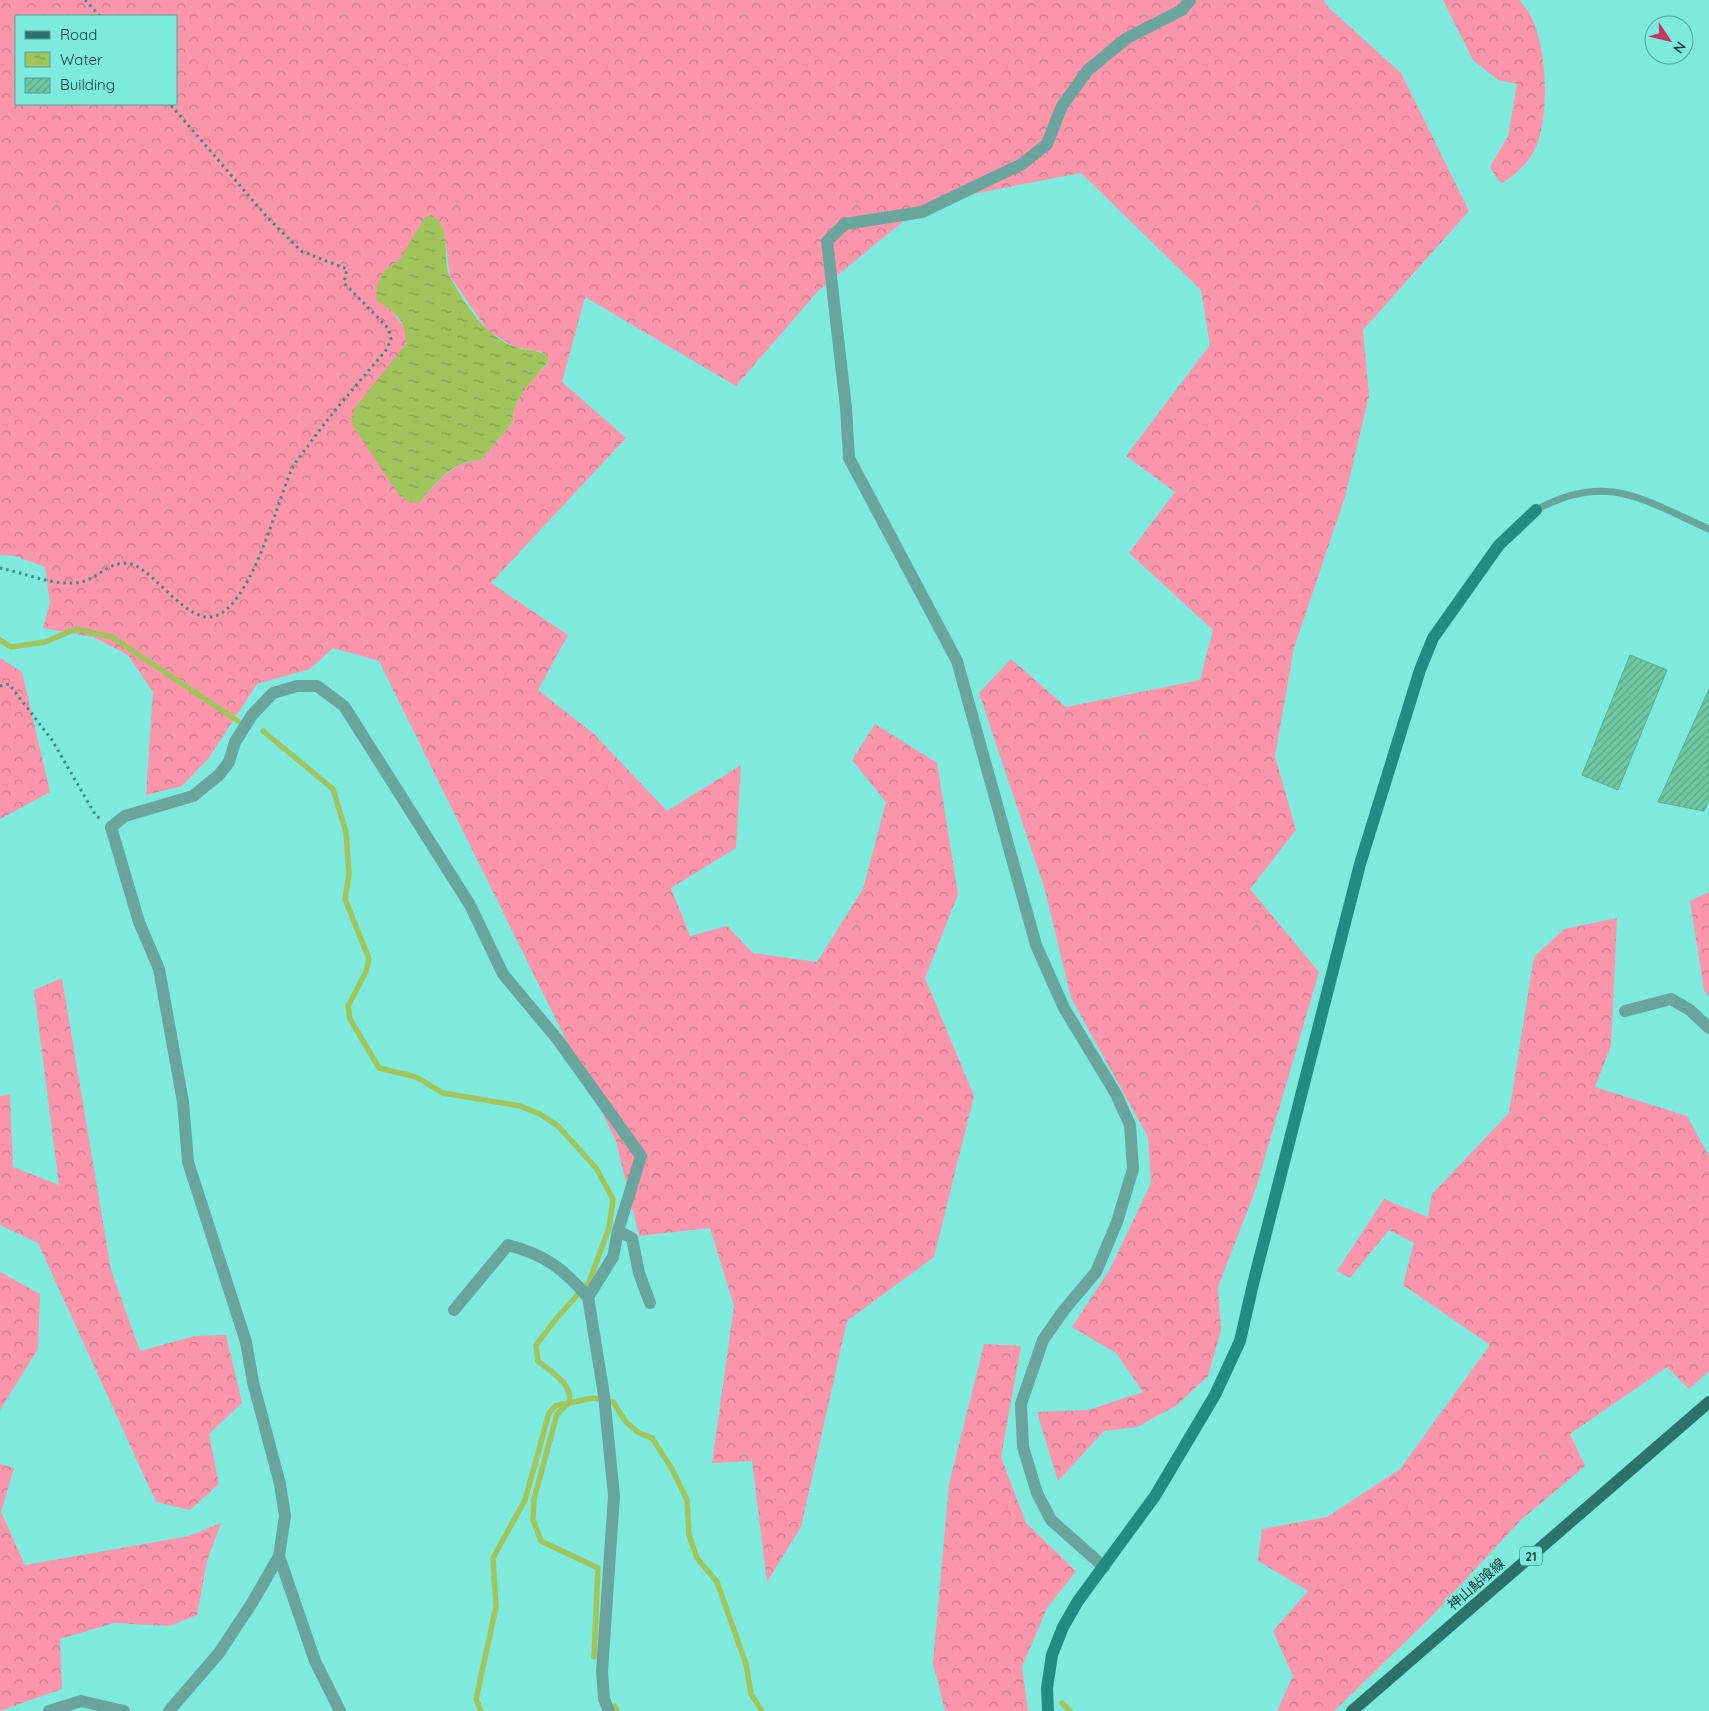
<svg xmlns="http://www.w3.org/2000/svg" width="1709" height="1711" viewBox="0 0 1709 1711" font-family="Quicksand,'Noto Sans JP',sans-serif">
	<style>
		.forest { fill: url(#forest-crowns); fill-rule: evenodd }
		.water { fill: url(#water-ripples) }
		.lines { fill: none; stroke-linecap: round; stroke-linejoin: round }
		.stream { stroke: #a1c55d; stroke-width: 5.5 }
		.building { fill: url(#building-hatch); stroke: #56b08c }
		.path { stroke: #3f8b82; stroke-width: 3; stroke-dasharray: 2.5 4; stroke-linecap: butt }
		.lane { stroke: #6aa59d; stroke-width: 7 }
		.street { stroke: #6aa59d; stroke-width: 12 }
		.secondary { stroke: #228c82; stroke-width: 12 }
		.primary { stroke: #2e736b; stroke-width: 12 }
		.labels { text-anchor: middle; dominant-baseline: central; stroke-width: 4.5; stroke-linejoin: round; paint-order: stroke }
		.shield { fill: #7eeadd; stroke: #2e7069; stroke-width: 1 }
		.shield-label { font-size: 12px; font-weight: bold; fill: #0b3c37 }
		.street-label { font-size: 14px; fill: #0b3c37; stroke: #7eeadd }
	</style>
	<defs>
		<pattern id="forest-crowns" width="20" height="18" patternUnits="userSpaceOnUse" patternTransform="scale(1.25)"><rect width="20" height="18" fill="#fa95ac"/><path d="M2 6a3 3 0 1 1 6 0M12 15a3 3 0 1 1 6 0" fill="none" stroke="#c97b8d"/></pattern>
		<pattern id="water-ripples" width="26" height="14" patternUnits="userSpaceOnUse" patternTransform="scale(1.25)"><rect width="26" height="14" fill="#a1c55d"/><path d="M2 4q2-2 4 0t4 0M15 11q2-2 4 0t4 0" fill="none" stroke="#81a14e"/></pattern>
		<pattern id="building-hatch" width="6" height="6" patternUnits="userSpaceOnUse" patternTransform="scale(1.25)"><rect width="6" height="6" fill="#70c9a4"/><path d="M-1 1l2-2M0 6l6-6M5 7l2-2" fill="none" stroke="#5aa486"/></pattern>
	</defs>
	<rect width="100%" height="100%" fill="#7eeadd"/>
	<path class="forest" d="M 0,0 L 1323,0 L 1329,8 L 1401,73 L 1469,211 L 1363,330 L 1369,396 L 1345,497 L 1294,648 L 1275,756 L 1296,830 L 1250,889 L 1319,972 L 1255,1191 L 1218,1287 L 1221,1330 L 1208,1376 L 1176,1406 L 1137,1427 L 1104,1431 L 1058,1481 L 1037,1412 L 1088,1410 L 1143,1392 L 1116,1353 L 1072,1327 L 1110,1269 L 1151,1183 L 1148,1137 L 1071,998 L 1045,890 L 979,693 L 1011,659 L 1066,707 L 1200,680 L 1213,630 L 1129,553 L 1175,492 L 1126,456 L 1210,345 L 1201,290 L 1081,173 L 926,203 L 818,291 L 736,386 L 585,297 L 562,382 L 626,438 L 491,583 L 568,635 L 538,690 L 594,734 L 667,811 L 741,765 L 736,848 L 671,888 L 690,936 L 727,926 L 753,953 L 817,962 L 863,889 L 886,802 L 852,760 L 875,724 L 937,763 L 958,894 L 925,978 L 974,1096 L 934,1257 L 847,1321 L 801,1527 L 767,1582 L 752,1461 L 712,1463 L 734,1306 L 710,1228 L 639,1236 L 616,1141 L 379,661 L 333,648 L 310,669 L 257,684 L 208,759 L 182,786 L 146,795 L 153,692 L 128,655 L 93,637 L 43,628 L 50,603 L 45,567 L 15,556 L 0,555 ZM 16,16 L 176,16 L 176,104 L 16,104 ZM 444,231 L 450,276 L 488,331 L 515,347 L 542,352 L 548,363 L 524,389 L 515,407 L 511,424 L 481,460 C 450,462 438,482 419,503 L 401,352 C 416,330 400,326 392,310 C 386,299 386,282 384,271 Z
		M 1443,0 L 1519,0 C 1548,26 1550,107 1538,142 C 1531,162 1517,173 1501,184 L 1490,167 L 1508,136 L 1517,84 L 1498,80 L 1473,60 Z
		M 0,658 L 22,672 L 50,792 L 0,819 Z
		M 1709,892 L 1709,996 L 1704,990 L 1690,901 Z
		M 1617,918 L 1611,1046 L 1595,1087 L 1687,1116 L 1709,1156 L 1709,1371 L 1689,1389 L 1667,1367 L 1570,1434 L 1585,1466 L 1521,1520 L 1429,1619 L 1334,1711 L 1277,1711 L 1293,1676 L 1273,1631 L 1308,1591 L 1258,1561 L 1262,1529 L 1327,1517 L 1400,1469 L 1490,1345 L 1403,1285 L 1414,1243 L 1389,1230 L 1350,1278 L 1337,1271 L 1384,1199 L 1428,1217 L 1432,1194 L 1509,1113 L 1534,957 L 1564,929 Z
		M 62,978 L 111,1270 L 140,1351 L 195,1336 L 226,1335 L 242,1403 L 209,1434 L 219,1484 L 190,1510 L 156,1502 L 38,1243 L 0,1225 L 0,1096 L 10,1094 L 13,1167 L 59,1185 L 34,990 Z
		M 0,1272 L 40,1294 L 38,1349 L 0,1410 Z
		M 984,1344 L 1021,1346 L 1001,1457 L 1026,1523 L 1076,1571 L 1047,1608 L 1022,1667 L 1028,1711 L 945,1711 L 933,1663 L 949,1484 Z
		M 0,1464 L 14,1468 L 1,1512 L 25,1565 L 189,1536 L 221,1523 L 207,1561 L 197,1615 L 170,1626 L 114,1623 L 60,1639 L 62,1689 L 0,1711 Z"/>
	<path class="water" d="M 432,215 C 454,229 440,259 451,279 C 466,305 484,334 512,346 C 524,351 537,349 548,356 L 548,362 L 524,390 L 515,407 L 511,424 L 481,460 C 452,460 436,483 419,503 L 410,502 L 399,495 L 351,423 L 354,409 L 406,344 C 407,321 394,311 376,300 L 377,284 L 384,271 L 400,259 L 425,217 Z"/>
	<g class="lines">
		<path class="stream" d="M 0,640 L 11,647 L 45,642 L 76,629 L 112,637 L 238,721
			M 263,731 L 333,789 L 346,832 L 349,874 L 345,899 L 369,959 L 366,972 L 348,1006 L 350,1019 L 379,1068 L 416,1077 L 443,1093 L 520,1106 L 540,1114 L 558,1126 L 596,1168 L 613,1199 L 609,1228 L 589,1282 L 556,1319 L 536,1345 L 538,1361 C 551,1372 574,1384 569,1403 L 593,1398 L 613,1402 L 626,1422 L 639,1433 L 652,1438 L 672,1469 L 687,1500 L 689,1535 L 697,1558 L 717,1582 L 746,1664 L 751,1694 L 762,1711
			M 569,1403 L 557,1414 L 534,1499 L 533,1520 L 541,1541 L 598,1568 L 594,1657
			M 1062,1703 L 1070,1711
			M 615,1706 L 617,1711
			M 481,1711 L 476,1699 L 496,1607 L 493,1558 L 525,1500 L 549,1413 L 555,1406 L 569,1403"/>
	</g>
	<path class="building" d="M 1630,655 L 1667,670 L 1618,790 L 1582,775 Z
		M 1709,689 L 1709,800 L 1704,811 L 1658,802 Z"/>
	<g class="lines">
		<path class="path" d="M 85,0 L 100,16
			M 0,568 C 25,573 55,587 81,582 C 99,578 113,557 134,565 C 156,574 186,620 211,617 C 250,612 277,502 291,471 C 295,461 304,452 310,443 C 334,410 361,380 387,349 L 391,339 L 388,328 L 344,283 L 347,269 L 301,251 L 267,217 L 170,104
			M 0,686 L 9,684 L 52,740 L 96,816 L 101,819"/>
		<path class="lane" d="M 1536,510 C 1607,471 1643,500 1709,529"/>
		<path class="street" d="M 1625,1011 L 1671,999 L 1690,1010 L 1709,1028
			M 618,1231 L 632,1238 L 639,1273 L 650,1303
			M 454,1310 L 508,1245 C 546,1255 562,1268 588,1297
			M 279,1556 L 315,1661 L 340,1711
			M 1104,1567 L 1051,1520 L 1037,1493 L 1023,1447 L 1021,1404 L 1043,1340 L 1064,1310 L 1096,1272 L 1117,1222 L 1133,1169 L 1130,1125 L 1116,1094 L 1064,1008 L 1036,945 L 957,661 L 849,458 L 846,408 L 827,241 L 845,224 L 922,212 L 1022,164 L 1047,144 L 1062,106 L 1088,70 L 1127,38 L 1182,10 L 1190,0
			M 49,1711 L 81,1701 L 124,1711
			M 169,1711 L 219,1653 L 252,1603 L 279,1556 L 285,1516 L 280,1484 L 253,1382 L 246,1342 L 188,1162 L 183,1102 L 159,969 L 139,922 L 111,827 L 125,816 L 193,796 L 219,775 L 229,762 L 235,742 L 252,715 L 273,693 L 297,686 L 317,686 L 344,706 L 470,905 L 503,974 L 558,1040 L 641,1156 L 618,1231 L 613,1257 L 588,1297 L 604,1395 L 614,1496 L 602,1671 L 604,1699 L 609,1711"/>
		<path class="secondary" d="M 1048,1711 L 1047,1688 L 1052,1655 L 1063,1627 L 1078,1601 L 1155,1496 L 1215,1395 L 1240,1341 L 1253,1284 L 1360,864 L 1420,670 L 1433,638 L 1499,545 L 1536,510"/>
		<path class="primary" d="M 1352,1711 L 1709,1402"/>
	</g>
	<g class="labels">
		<rect class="shield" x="1520" y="1546.5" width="22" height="19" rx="4"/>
		<g class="shield-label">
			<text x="1531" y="1556">21</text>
		</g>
		<g class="street-label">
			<text transform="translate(1476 1584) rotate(-41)">神山鮎喰線</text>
		</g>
	</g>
	<rect x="15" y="15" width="162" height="90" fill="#7eeadd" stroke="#50a49b"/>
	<rect x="25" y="31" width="25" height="8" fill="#2e736b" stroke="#50a49b"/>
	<text x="60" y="40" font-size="15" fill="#0b3c37">Road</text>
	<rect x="25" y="52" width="25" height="15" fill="url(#water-ripples)" stroke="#50a49b"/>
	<text x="60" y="65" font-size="15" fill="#0b3c37">Water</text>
	<rect x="25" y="78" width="25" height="15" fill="url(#building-hatch)" stroke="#50a49b"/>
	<text x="60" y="90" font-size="15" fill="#0b3c37">Building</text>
	<g transform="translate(1669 40) rotate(125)"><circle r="24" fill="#7eeadd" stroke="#50a49b"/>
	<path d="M0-4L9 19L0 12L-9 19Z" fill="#c33564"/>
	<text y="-8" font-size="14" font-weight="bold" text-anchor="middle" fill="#0b3c37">N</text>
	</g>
</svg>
